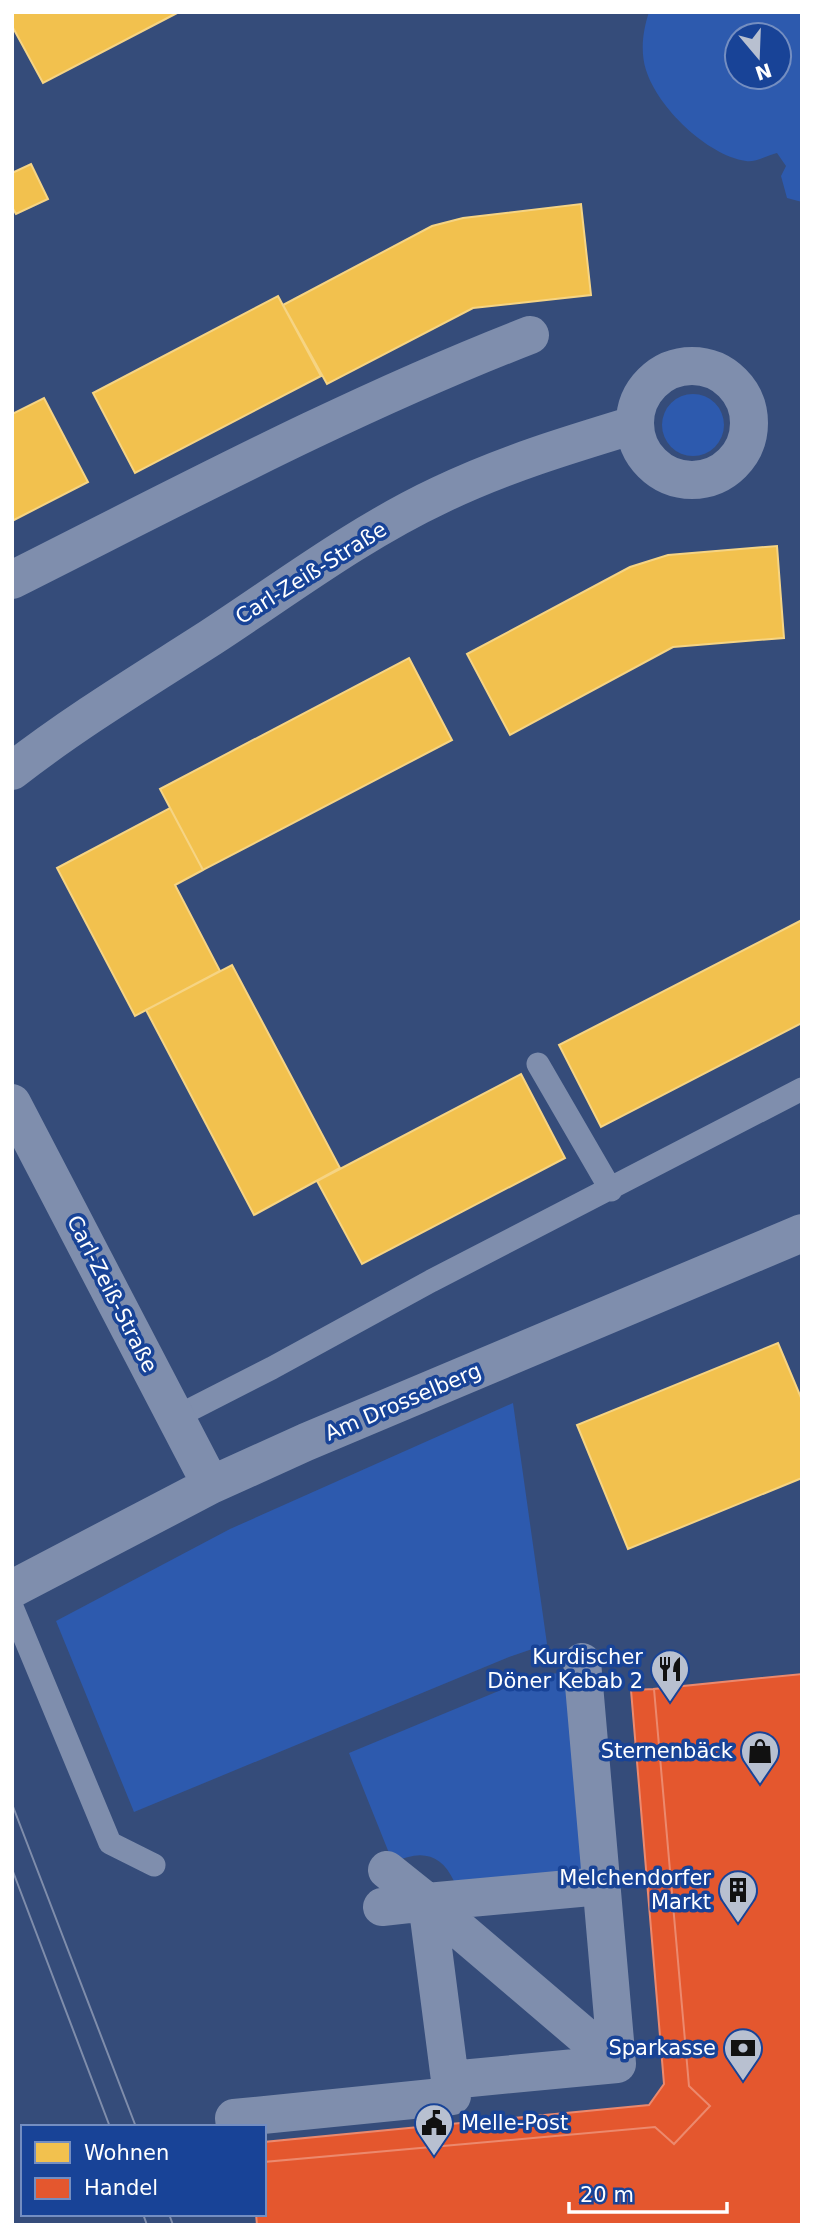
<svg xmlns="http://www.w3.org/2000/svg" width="814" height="2237" viewBox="0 0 814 2237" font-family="'DejaVu Sans',sans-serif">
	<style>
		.green { fill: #2d5aae; fill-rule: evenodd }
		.homes { fill: #f2c14e; stroke: #f6d483; stroke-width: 2 }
		.shops { fill: #e4572e; stroke: #ec896d; stroke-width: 2 }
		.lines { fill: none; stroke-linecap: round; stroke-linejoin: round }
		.lane { stroke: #7f8ead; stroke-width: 23 }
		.street { stroke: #7f8ead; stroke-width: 38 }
		.tram { stroke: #7f8dab; stroke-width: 2 }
		.labels { text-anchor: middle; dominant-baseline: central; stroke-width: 7; stroke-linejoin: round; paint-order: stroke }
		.street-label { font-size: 21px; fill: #fff; stroke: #184397 }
		.poi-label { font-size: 21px; fill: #fff; stroke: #184397; text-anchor: end }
	</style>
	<rect width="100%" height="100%" fill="#354c7a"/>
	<path class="green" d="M 649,12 L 802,12 L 802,202 L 787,198 L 781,176 L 786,166 L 777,153 C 768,155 754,163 746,161 C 707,155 658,108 646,70 C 640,51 643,30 649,12 ZM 737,35 L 779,35 L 779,77 L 737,77 Z
		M662 425a31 31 0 1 1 62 0a31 31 0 1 1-62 0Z
		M 513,1403 L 547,1644 L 509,1657 L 134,1812 L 56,1621 L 230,1529 Z
		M 571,1672 L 590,1879 L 454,1881 C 441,1853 420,1849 393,1863 L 349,1753 L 537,1675 Z"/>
	<path class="homes" d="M 12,12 L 179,12 L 43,83 L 12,26 Z
		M 31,164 L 48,199 L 16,214 L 12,207 L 12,173 Z
		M 581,204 L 591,295 L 473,308 L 327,384 L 283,305 L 432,226 L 463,218 Z
		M 278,296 L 321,376 L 135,473 L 93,393 Z
		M 44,398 L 88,482 L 12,521 L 12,414 Z
		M 777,546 L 784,638 L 673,647 L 510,735 L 467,654 L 630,567 L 668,555 Z
		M 409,658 L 452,740 L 203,870 L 160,789 Z
		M 170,808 L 203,870 L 175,885 L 220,971 L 135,1016 L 57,868 Z
		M 802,920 L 802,1023 L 601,1127 L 559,1045 Z
		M 232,965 L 340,1168 L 254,1215 L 146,1010 Z
		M 521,1074 L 565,1158 L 362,1264 L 317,1181 Z
		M 778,1343 L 802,1400 L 802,1478 L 628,1549 L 577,1425 Z"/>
	<path class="shops" d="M 802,1674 L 802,2225 L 257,2225 L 256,2214 L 264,2214 L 264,2162 L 655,2127 L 674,2144 L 710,2106 L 689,2086 L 654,1689 Z
		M 654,1689 L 689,2086 L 710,2106 L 674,2144 L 655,2127 L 264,2162 L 264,2142 L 649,2105 L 664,2084 L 631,1690 Z"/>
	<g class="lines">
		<path class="lane" d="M 538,1064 L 611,1190
			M 176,1417 L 272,1368 L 431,1281 L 802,1089
			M 12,1607 L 110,1843 L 154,1865"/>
		<path class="street" d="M635 423a57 57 0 1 1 114 0a57 57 0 1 1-114 0Z
			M 12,580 C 183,494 352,404 530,335
			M 12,771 C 75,722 143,681 210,638 C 285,589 359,533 440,495 C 502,465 568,445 634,425
			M 12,1103 L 211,1485
			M 12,1589 L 211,1485 L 306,1442 L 802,1233
			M 387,1870 L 427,1902 L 601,1886
			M 427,1902 L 450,2080
			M 382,1907 L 427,1902 L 617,2064
			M 235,2127 L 234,2118 L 452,2096 L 450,2080 L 617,2064 L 582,1662"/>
		<path class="tram" d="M 12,1804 L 136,2127
			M 12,1869 L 110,2127
			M 143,2214 L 147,2225
			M 169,2214 L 173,2225"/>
	</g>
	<defs>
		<symbol id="restaurant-pin" viewBox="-11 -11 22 30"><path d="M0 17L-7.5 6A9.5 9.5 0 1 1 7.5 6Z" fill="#b8c0d0" stroke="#184397"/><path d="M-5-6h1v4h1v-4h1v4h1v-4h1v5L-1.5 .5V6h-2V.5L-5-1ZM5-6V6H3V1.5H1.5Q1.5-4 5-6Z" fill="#111"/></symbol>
		<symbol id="shop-pin" viewBox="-11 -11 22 30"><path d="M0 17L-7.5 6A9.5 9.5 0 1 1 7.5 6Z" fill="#b8c0d0" stroke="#184397"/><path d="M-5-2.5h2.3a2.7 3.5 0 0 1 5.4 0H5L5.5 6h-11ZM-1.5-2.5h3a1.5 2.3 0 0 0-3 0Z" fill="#111"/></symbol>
		<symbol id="building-pin" viewBox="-11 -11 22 30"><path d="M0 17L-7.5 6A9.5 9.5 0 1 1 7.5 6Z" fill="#b8c0d0" stroke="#184397"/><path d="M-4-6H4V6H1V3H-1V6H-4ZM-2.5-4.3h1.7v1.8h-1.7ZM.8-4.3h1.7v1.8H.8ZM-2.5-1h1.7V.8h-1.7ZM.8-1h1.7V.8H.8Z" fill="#111"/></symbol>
		<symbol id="bank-pin" viewBox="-11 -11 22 30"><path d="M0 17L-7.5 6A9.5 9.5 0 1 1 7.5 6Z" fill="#b8c0d0" stroke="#184397"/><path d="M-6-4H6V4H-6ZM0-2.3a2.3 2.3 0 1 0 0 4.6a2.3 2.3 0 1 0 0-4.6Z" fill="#111"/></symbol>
		<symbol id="civic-pin" viewBox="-11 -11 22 30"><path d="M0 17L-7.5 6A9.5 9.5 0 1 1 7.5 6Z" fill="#b8c0d0" stroke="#184397"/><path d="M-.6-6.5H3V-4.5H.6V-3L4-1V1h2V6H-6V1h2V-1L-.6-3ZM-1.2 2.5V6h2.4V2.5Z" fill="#111"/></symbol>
	</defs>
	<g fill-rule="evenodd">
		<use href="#restaurant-pin" x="648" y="1647" width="44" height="60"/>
		<use href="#shop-pin" x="738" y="1729" width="44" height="60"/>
		<use href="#building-pin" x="716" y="1868" width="44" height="60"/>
		<use href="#bank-pin" x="721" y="2026" width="44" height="60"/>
		<use href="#civic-pin" x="412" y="2101" width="44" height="60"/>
	</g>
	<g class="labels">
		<g class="street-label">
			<text transform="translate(311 573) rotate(-32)">Carl-Zeiß-Straße</text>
			<text transform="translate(112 1294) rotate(63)">Carl-Zeiß-Straße</text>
			<text transform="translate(403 1402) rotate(-23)">Am Drosselberg</text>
		</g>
		<g class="poi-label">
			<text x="643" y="1657">Kurdischer<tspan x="643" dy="24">Döner Kebab 2</tspan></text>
			<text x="733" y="1751">Sternenbäck</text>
			<text x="711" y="1878">Melchendorfer<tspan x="711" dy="24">Markt</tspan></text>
			<text x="716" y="2048">Sparkasse</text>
			<text x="461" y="2123" text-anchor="start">Melle-Post</text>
		</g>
	</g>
	<rect width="814" height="2237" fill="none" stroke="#ffffff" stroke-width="28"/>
	<rect x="21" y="2125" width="245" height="91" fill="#184397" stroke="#748ec1" stroke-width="2"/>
	<rect x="35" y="2142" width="35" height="21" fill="#f2c14e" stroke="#748ec1" stroke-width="2"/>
	<text x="84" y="2160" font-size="21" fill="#ffffff">Wohnen</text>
	<rect x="35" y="2178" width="35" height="21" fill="#e4572e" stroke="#748ec1" stroke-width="2"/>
	<text x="84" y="2195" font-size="21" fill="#ffffff">Handel</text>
	<g transform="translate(758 56) rotate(161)"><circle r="33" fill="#184397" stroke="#748ec1" stroke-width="2"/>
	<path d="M0-5L12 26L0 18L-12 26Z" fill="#b8c0d0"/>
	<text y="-10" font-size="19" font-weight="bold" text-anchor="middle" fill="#ffffff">N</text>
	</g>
	<path d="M569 2202v10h158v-10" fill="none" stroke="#ffffff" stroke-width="3.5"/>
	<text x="580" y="2202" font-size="21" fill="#ffffff" stroke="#184397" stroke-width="5" paint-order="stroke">20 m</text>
</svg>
